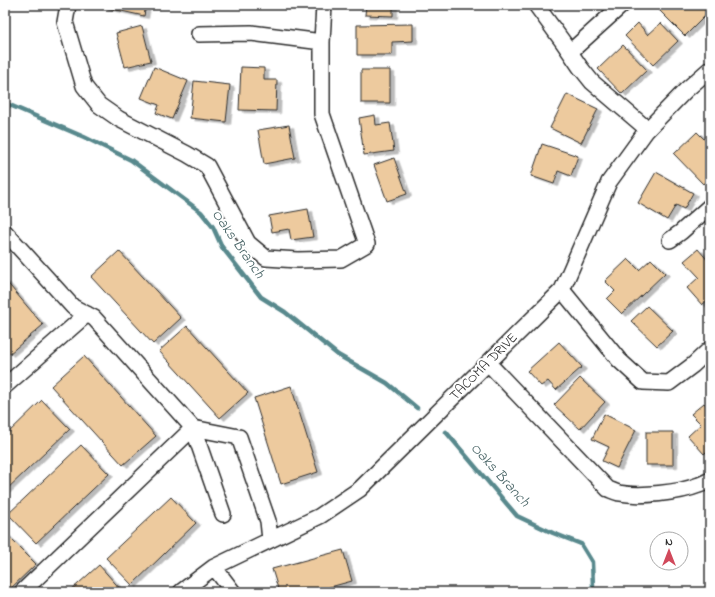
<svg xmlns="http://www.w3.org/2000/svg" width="715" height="597" viewBox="0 0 715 597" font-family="'Indie Flower',sans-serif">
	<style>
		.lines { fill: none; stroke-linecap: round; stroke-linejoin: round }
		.stream { stroke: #59898d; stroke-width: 4.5 }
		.building { fill: #edca9e; stroke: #2b2b2b; filter: url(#shadow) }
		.minor-casing { stroke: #2b2b2b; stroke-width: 18 }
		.minor { stroke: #fff; stroke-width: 15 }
		.labels { text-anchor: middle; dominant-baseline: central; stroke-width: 4; stroke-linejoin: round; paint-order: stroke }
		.street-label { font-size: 14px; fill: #2b2b2b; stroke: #fff }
		.water-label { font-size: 15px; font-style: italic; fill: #466264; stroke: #fff }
	</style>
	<defs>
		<filter id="shadow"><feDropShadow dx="4.5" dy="2.5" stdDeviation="0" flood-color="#0004"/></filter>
	</defs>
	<rect width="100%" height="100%" fill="#fff"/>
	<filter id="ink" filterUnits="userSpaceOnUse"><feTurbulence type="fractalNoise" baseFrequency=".025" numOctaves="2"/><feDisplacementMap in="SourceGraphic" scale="8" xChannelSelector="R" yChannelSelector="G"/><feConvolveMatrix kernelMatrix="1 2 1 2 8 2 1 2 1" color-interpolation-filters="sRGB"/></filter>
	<g filter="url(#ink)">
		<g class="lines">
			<path class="stream" d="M 5,103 L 84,137 L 131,160 L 201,212 L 213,227 L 222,247 L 261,297 L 285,312 L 338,355 L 387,383 L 417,408
				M 446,432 L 517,516 L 553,533 L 581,544 L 592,562 L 593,586 L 589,592"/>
		</g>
		<path class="building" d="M 104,5 L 146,5 L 144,16 L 103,7 Z
			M 366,5 L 393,5 L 393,16 L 365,15 Z
			M 654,5 L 703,5 L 710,11 L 685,36 Z
			M 638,23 L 648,35 L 661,23 L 678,41 L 653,65 L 625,36 Z
			M 413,24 L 413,41 L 392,42 L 392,55 L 357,55 L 357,25 Z
			M 142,26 L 151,61 L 125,67 L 116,33 Z
			M 623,45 L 647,70 L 622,94 L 598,69 Z
			M 154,67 L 188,81 L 172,119 L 156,113 L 159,105 L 141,98 Z
			M 241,67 L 264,68 L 264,80 L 277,80 L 276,111 L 239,110 Z
			M 361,70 L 390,70 L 390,103 L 361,103 Z
			M 194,81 L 230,85 L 226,122 L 190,118 Z
			M 567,94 L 598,109 L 581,143 L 550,128 Z
			M 375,115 L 376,125 L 390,123 L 394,151 L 364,155 L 359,118 Z
			M 710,122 L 710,130 L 706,126 Z
			M 289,125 L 295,158 L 264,164 L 258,130 Z
			M 697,132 L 710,145 L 710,177 L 703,184 L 674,154 Z
			M 542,144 L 578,156 L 571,176 L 558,171 L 554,184 L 531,176 Z
			M 394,158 L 407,194 L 387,201 L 374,165 Z
			M 656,172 L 693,193 L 684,209 L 676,205 L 667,220 L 638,203 Z
			M 308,209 L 313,237 L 291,240 L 289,229 L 272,232 L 269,216 Z
			M 698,249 L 710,263 L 710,298 L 702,305 L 687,288 L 699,277 L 684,261 Z
			M 119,251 L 181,318 L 153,344 L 91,277 Z
			M 628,259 L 639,270 L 651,259 L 665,273 L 622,314 L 607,299 L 615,291 L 605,281 Z
			M 5,280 L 43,325 L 9,354 L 5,349 Z
			M 647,306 L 673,331 L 657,346 L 631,321 Z
			M 187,326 L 248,393 L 220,418 L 159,351 Z
			M 559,342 L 582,367 L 556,390 L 548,381 L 541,386 L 527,371 Z
			M 84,356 L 156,436 L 123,465 L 51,386 Z
			M 580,378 L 605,402 L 580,429 L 554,405 Z
			M 291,386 L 318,472 L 281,484 L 254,398 Z
			M 42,400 L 70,429 L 5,491 L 5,436 Z
			M 704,403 L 710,409 L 710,448 L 704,454 L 688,436 L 701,424 L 691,414 Z
			M 604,414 L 636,430 L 617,468 L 602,461 L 609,447 L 592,439 Z
			M 646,432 L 673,432 L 673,465 L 646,465 Z
			M 81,445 L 109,474 L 36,543 L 8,514 Z
			M 171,497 L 196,523 L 132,585 L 106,558 Z
			M 5,533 L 36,564 L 7,592 L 5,592 Z
			M 343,550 L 352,581 L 312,592 L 279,592 L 272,569 Z
			M 99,565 L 123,592 L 69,592 Z"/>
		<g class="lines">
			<defs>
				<path id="minor" d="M 68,5 L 65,22 L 84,86 L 99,105 L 119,119 L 187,154 L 207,166 L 248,243 L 266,258 L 298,260 L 341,259 L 367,244 L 322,114 L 322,42 L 324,5
					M 536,5 L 563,42 L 580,67 L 592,82 L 647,129
					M 199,34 L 251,33 L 322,42
					M 570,52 L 622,5
					M 5,232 L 73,307 L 94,318 L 193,428 L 239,437 L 268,521 L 270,540
					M 670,240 L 681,232 L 710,206
					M 562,290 L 619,360 L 643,382 L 669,383 L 693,365 L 710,349
					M 488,363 L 608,489 C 611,490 615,492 619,493 C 640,497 679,493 699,485 C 703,484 706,482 710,480
					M 5,386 L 87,314
					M 214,567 L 233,592
					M 22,592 L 193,428 L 223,514
					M 181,592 L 214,567 L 320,516 L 360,489 L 562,290 L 609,182 L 646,131 L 686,90 L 710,69"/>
			</defs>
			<use href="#minor" class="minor-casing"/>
			<use href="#minor" class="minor"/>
		</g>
	</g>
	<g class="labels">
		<g class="street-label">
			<text transform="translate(484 367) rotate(-45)">TACOMA DRIVE</text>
		</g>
		<g class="water-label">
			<text transform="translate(238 244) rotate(55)">Oaks Branch</text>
			<text transform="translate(500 475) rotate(48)">Oaks Branch</text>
		</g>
	</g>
	<rect width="715" height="597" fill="none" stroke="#fff" stroke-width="20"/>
	<rect x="10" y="10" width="695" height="577" fill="none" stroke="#2b2b2b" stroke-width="1.5" filter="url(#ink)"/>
	<g transform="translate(669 551)"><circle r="19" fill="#ffffff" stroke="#aaaaaa"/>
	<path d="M0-3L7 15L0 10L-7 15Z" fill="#d1495b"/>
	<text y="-6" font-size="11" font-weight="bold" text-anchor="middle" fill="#2b2b2b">N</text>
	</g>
</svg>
